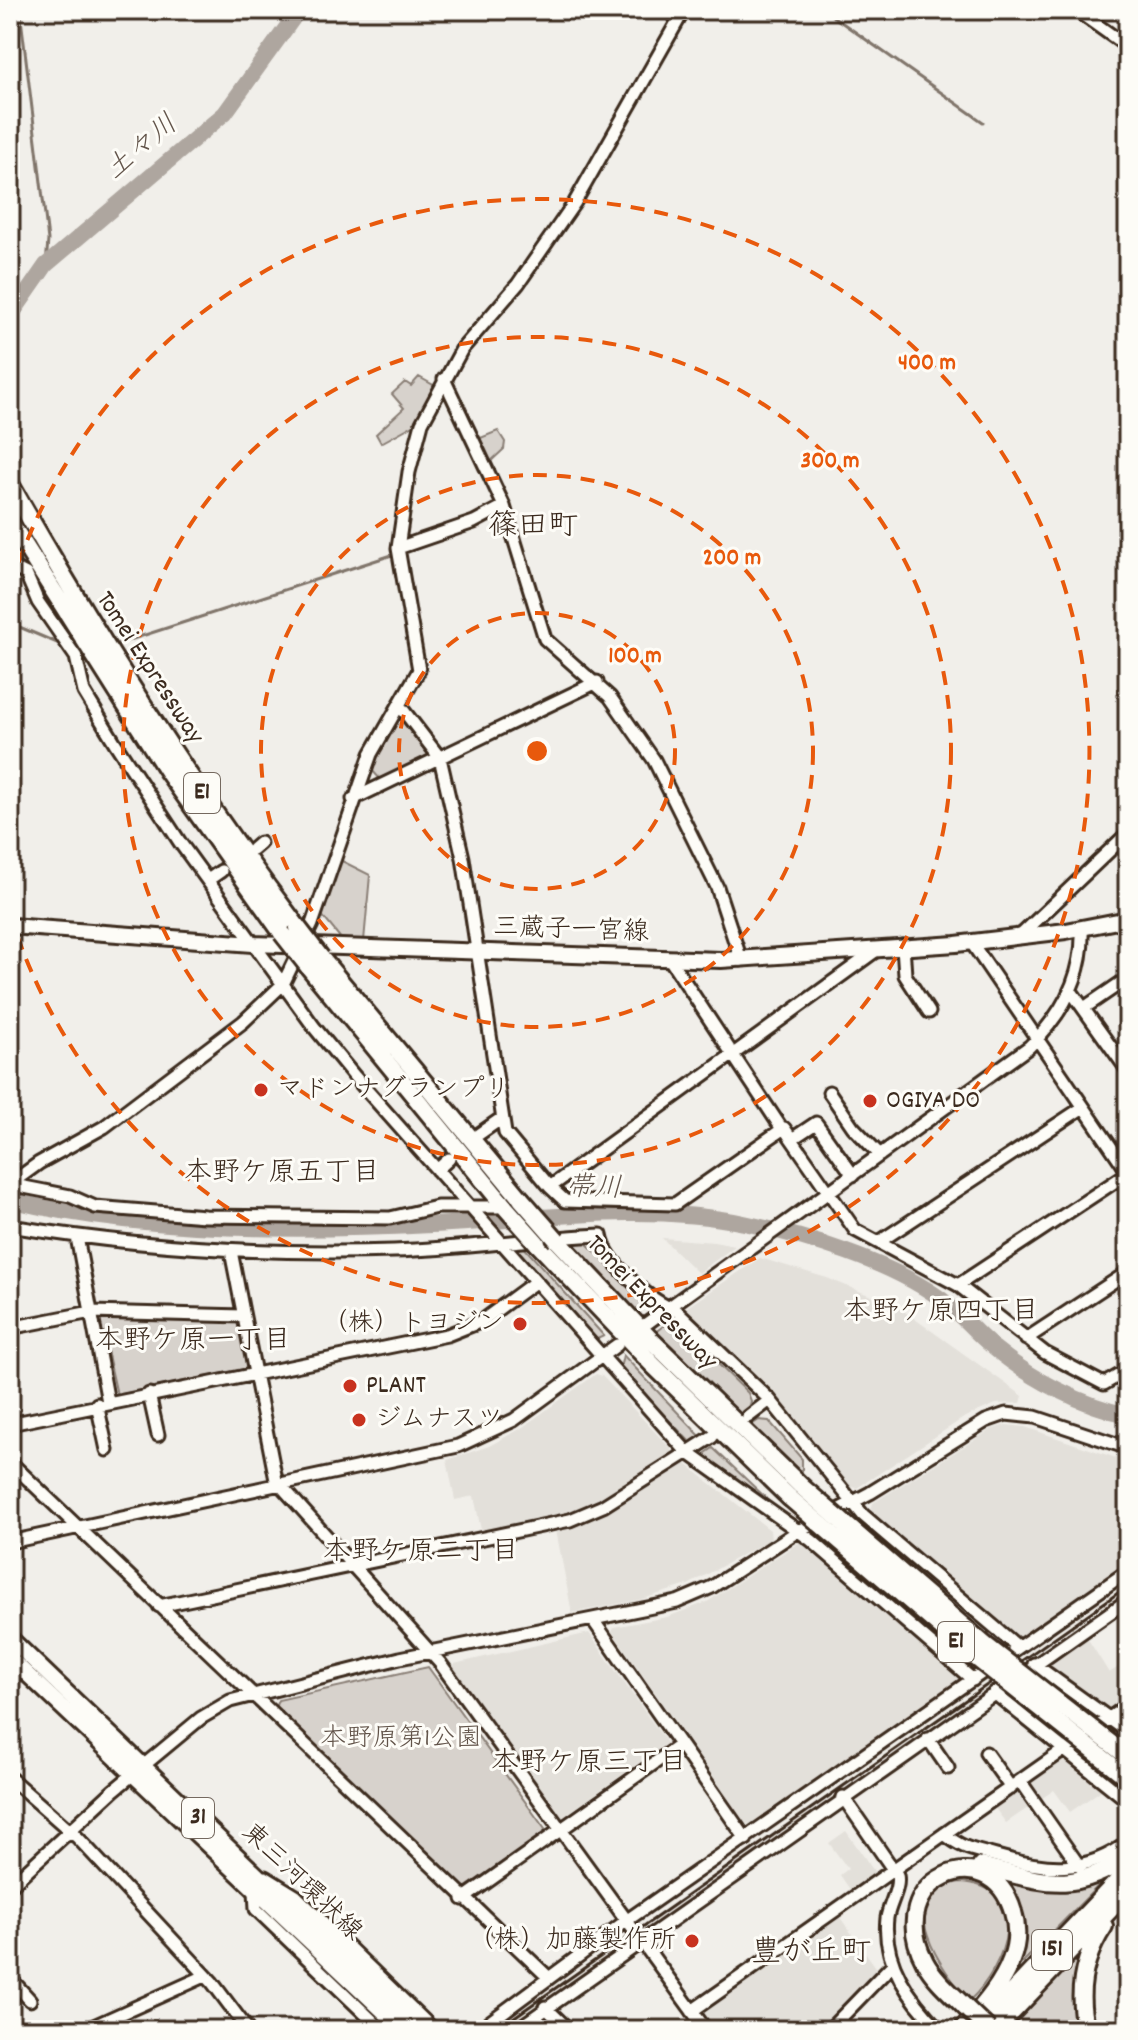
<svg xmlns="http://www.w3.org/2000/svg" width="1138" height="2040" viewBox="0 0 1138 2040" font-family="Dekko,'Klee One',sans-serif">
	<style>
		.built { fill: #e3e0da }
		.green { fill: #d7d2cc; stroke: #897e75; stroke-width: 2 }
		.lines { fill: none; stroke-linecap: round; stroke-linejoin: round }
		.stream { stroke: #80746b; stroke-width: 3 }
		.river { stroke: #aea69f; stroke-width: 16 }
		.minor-casing { stroke: #3b2a1e; stroke-width: 17 }
		.major-casing { stroke: #3b2a1e; stroke-width: 20 }
		.highway-casing { stroke: #3b2a1e; stroke-width: 22 }
		.minor { stroke: #fdfcf7; stroke-width: 11 }
		.major { stroke: #fdfcf7; stroke-width: 14 }
		.highway { stroke: #fdfcf7; stroke-width: 16 }
		.rail { stroke: #3b2a1e; stroke-width: 3 }
		.highway-bridge-casing { stroke: #3b2a1e; stroke-width: 22; stroke-linecap: butt }
		.highway-bridge { stroke: #fdfcf7; stroke-width: 16 }
		.ring { fill: none; stroke: #e8590c; stroke-width: 4; stroke-dasharray: 14 10 }
		.poi-dot { fill: #c8321e; stroke: #fdfcf7; stroke-width: 3 }
		.labels { text-anchor: middle; dominant-baseline: central; stroke-width: 6; stroke-linejoin: round; paint-order: stroke }
		.shield { fill: #fdfcf7; stroke: #75695f; stroke-width: 2 }
		.shield-label { font-size: 24px; font-weight: bold; fill: #3b2a1e }
		.street-label { font-size: 26px; fill: #3b2a1e; stroke: #fdfcf7 }
		.poi-label { font-size: 26px; fill: #3b2a1e; stroke: #fdfcf7; text-anchor: start }
		.park-label { font-size: 26px; fill: #62544a; stroke: #fdfcf7 }
		.water-label { font-size: 28px; font-style: italic; fill: #63554b; stroke: #fdfcf7 }
		.neighbourhood-label { font-size: 28px; fill: #3b2a1e; stroke: #fdfcf7 }
		.quarter-label { font-size: 30px; fill: #3b2a1e; stroke: #fdfcf7 }
		.centre { fill: #e8590c; stroke: #fdfcf7; stroke-width: 4 }
		.ring-label { font-size: 24px; text-anchor: middle; font-weight: bold; fill: #e8590c; stroke: #fdfcf7; stroke-width: 6; stroke-linejoin: round; paint-order: stroke }
	</style>
	<rect width="100%" height="100%" fill="#f1efea"/>
	<filter id="ink" filterUnits="userSpaceOnUse"><feTurbulence type="fractalNoise" baseFrequency=".0125" numOctaves="2"/><feDisplacementMap in="SourceGraphic" scale="16" xChannelSelector="R" yChannelSelector="G"/><feConvolveMatrix kernelMatrix="1 2 1 2 8 2 1 2 1" color-interpolation-filters="sRGB"/></filter>
	<g filter="url(#ink)">
		<path class="built" d="M 662,1238 L 714,1242 L 735,1246 L 698,1273 Z
			M 760,1258 L 827,1278 L 898,1307 L 1023,1396 L 1021,1403 L 996,1404 L 965,1417 L 857,1488 L 850,1487 L 782,1406 L 687,1312 L 687,1307 Z
			M 596,1374 L 602,1376 L 671,1449 L 671,1457 L 578,1511 L 546,1523 L 482,1535 L 474,1496 L 455,1500 L 447,1460 L 489,1446 L 520,1429 Z
			M 1006,1425 L 1025,1427 L 1128,1462 L 1128,1565 L 1024,1638 L 1019,1638 L 954,1584 L 871,1511 L 873,1503 L 992,1429 Z
			M 682,1461 L 770,1530 L 771,1539 L 688,1585 L 639,1600 L 572,1613 L 556,1530 L 619,1502 Z
			M 800,1542 L 807,1543 L 962,1675 L 961,1681 L 752,1825 L 746,1824 L 612,1631 L 614,1627 L 667,1617 L 707,1602 Z
			M 589,1633 L 667,1743 L 560,1819 L 450,1665 Z
			M 1086,1636 L 1109,1673 L 1128,1661 L 1128,1699 L 1107,1712 L 1048,1668 L 1049,1661 Z
			M 1065,1757 L 1070,1758 L 1106,1787 L 1070,1812 L 1054,1790 L 1006,1823 L 994,1807 Z
			M 846,1831 L 876,1874 L 851,1891 L 840,1875 L 848,1869 L 829,1843 Z
			M 839,1916 L 878,1970 L 820,2030 L 767,2030 L 762,2023 L 752,2030 L 714,2030 L 702,2010 Z"/>
		<path class="green" d="M 419,377 L 435,386 L 417,423 L 381,443 L 376,434 L 404,408 L 392,394 L 405,382 L 411,386 Z
			M 498,431 L 505,442 L 504,449 L 489,463 L 478,439 Z
			M 398,716 L 430,757 L 381,780 L 370,768 Z
			M 338,859 L 370,875 L 364,941 L 342,940 L 320,913 Z
			M 583,1240 L 643,1297 L 643,1307 L 635,1313 L 567,1241 Z
			M 522,1245 L 604,1336 L 595,1340 L 518,1253 Z
			M 102,1317 L 235,1322 L 239,1325 L 247,1365 L 245,1369 L 117,1395 L 100,1319 Z
			M 667,1323 L 679,1326 L 748,1393 L 751,1401 L 749,1409 L 736,1417 L 654,1333 Z
			M 623,1355 L 702,1438 L 691,1443 L 620,1369 Z
			M 759,1420 L 769,1421 L 802,1459 L 802,1480 L 747,1428 Z
			M 713,1448 L 766,1498 L 753,1494 L 703,1455 Z
			M 428,1667 L 547,1832 L 463,1889 L 275,1708 L 278,1700 Z
			M 999,1874 L 1102,1880 L 1102,1882 L 1020,1965 C 1019,1958 1023,1949 1024,1940 C 1027,1914 1018,1891 999,1874 Z
			M 960,1882 C 1035,1887 1006,1967 969,2001 C 943,1972 888,1896 960,1882 Z
			M 1080,1955 L 1074,1997 L 1078,2030 L 1030,2027 L 1009,2030 Z"/>
		<g class="lines">
			<path class="stream" d="M 20,10 L 48,240 L 46,265
				M 824,10 L 983,122
				M 10,623 L 62,645
				M 111,646 L 392,555
				M 1062,889 L 1128,825"/>
			<path class="river" d="M 10,317 L 46,265 L 225,113 L 299,10
				M 10,1200 C 137,1232 300,1232 431,1225 C 535,1220 641,1202 744,1223 C 805,1236 891,1262 941,1299 C 960,1313 975,1333 994,1348 C 1030,1378 1082,1406 1128,1415"/>
			<defs>
				<path id="minor" d="M 1076,10 L 1128,47
					M 444,379 L 504,506 L 545,639 L 610,697 L 654,760 L 717,887 L 741,960
					M 398,548 L 474,522 L 504,506
					M 10,566 L 26,574 L 38,602 L 76,657 L 84,692 L 115,743 L 181,844 L 314,1027 L 355,1077 L 687,1452 L 811,1540 L 973,1680
					M 400,706 L 440,758 L 463,858 L 505,1133 L 550,1187 L 878,949
					M 353,799 L 597,682
					M 253,849 L 260,843
					M 208,880 L 221,871
					M 1019,937 L 1128,833
					M 971,942 L 1128,1172
					M 903,946 L 905,975 L 929,1012
					M 669,958 L 782,1129
					M 1071,991 L 1128,1071
					M 1084,1008 L 1128,978
					M 829,1092 L 853,1127 L 880,1155
					M 479,1134 L 502,1118
					M 792,1139 L 816,1123 L 853,1175
					M 437,1170 L 449,1159
					M 13,1181 L 19,1186 L 70,1196 L 95,1207 L 205,1216 L 390,1218 L 437,1207 L 505,1207
					M 10,1184 L 39,1163 L 104,1127 L 243,1022 L 283,984 L 312,924 L 371,754 L 419,670 L 398,548 L 409,472 L 422,423 L 462,349 L 518,284 L 575,202 L 684,10
					M 550,1187 L 565,1201 L 675,1204 L 784,1128 L 855,1230 L 958,1285 L 1045,1353 L 1104,1384 L 1128,1370
					M 10,1226 C 137,1247 265,1255 394,1251 C 463,1249 532,1238 601,1235 C 605,1262 651,1302 677,1311 L 770,1400 L 863,1515 L 1018,1647
					M 77,1237 L 108,1402
					M 879,1242 L 1082,1108
					M 231,1251 L 276,1480 L 440,1663 L 706,2030
					M 958,1285 L 1128,1173
					M 646,1324 L 1029,1047 C 1062,1015 1084,975 1082,928
					M 10,1328 L 91,1312 L 243,1316
					M 1026,1339 L 1128,1272
					M 149,1394 L 158,1435
					M 97,1404 L 107,1450
					M 748,1417 L 770,1400
					M 10,1424 L 447,1335 L 482,1321 L 535,1282
					M 10,1462 L 548,1977
					M 10,1542 L 458,1446 L 514,1420 L 617,1345
					M 159,1606 L 570,1520 L 603,1506 L 712,1437
					M 593,1620 L 746,1839
					M 1034,1664 L 1128,1732
					M 994,1693 L 1128,1801
					M 928,1739 L 948,1768
					M 986,1753 L 1011,1788
					M 10,1778 L 78,1838 L 212,1982 L 248,2030
					M 1020,1781 L 1080,1867
					M 843,1797 L 897,1875 C 900,1889 889,1904 887,1918 C 882,1962 910,2000 940,2030
					M 944,1834 C 965,1850 972,1849 996,1856 C 1045,1870 1085,1875 1128,1842
					M 265,1877 L 296,1896 L 434,2030
					M 10,1886 L 114,1790 L 201,1718 L 230,1701 L 400,1658 L 677,1602 L 712,1587 L 798,1531 L 870,1493 L 986,1421 L 1006,1414 L 1035,1417 L 1128,1448
					M 255,1891 L 256,1909 L 382,2030
					M 463,1899 L 680,1745
					M 10,1978 L 30,2000
					M 545,2007 L 569,2030
					M 692,2011 L 1128,1705
					M 85,2030 L 205,1976
					M 479,2030 L 626,1921 L 1128,1571
					M 516,2030 L 1128,1600
					M 829,2030 L 893,1964"/>
				<path id="major" d="M 10,926 L 253,944 L 721,960 L 956,944 L 1066,931 L 1128,919
					M 10,1638 L 419,2030
					M 10,1658 L 403,2030"/>
				<path id="highway" d="M 10,484 C 97,637 191,787 298,928
					M 10,522 L 168,772 L 282,933
					M 321,958 L 521,1199
					M 308,966 L 505,1207
					M 557,1240 L 651,1340 L 802,1487
					M 537,1243 L 652,1364 L 790,1498
					M 981,1866 C 1043,1881 1070,1896 1128,1857
					M 962,2030 C 980,2009 1001,1987 1011,1960 C 1017,1945 1018,1928 1013,1912 C 990,1832 881,1880 925,1962 C 934,1979 952,1994 966,2008
					M 976,2030 L 1128,1870
					M 995,2030 L 1128,1891
					M 1086,2030 C 1076,1992 1083,1958 1104,1926"/>
			</defs>
			<use href="#minor" class="minor-casing"/>
			<use href="#major" class="major-casing"/>
			<use href="#highway" class="highway-casing"/>
			<use href="#minor" class="minor"/>
			<use href="#major" class="major"/>
			<use href="#highway" class="highway"/>
			<path class="rail" d="M 496,2030 L 1128,1586"/>
			<defs>
				<path id="highway-bridge" d="M 298,928 L 321,958
					M 282,933 L 308,966
					M 521,1199 L 557,1240
					M 505,1207 L 537,1243
					M 802,1487 L 985,1645 L 1128,1757
					M 790,1498 L 974,1656 L 1128,1778
					M 966,2008 L 989,2030"/>
			</defs>
			<use href="#highway-bridge" class="highway-bridge-casing"/>
			<use href="#highway-bridge" class="highway-bridge"/>
		</g>
	</g>
	<g class="ring">
		<circle cx="537" cy="751" r="138"/>
		<circle cx="537" cy="751" r="276"/>
		<circle cx="537" cy="751" r="414"/>
		<path d="M11 585A552 552 0 1 1 11 917"/>
	</g>
	<g class="poi-dot">
		<circle cx="261" cy="1090" r="8"/>
		<circle cx="870" cy="1101" r="8"/>
		<circle cx="520" cy="1324" r="8"/>
		<circle cx="350" cy="1386" r="8"/>
		<circle cx="359" cy="1420" r="8"/>
		<circle cx="692" cy="1941" r="8"/>
	</g>
	<g class="labels">
		<g class="shield">
			<rect x="184" y="773" width="36" height="40" rx="6"/>
			<rect x="938" y="1622" width="36" height="40" rx="6"/>
			<rect x="182" y="1798" width="32" height="40" rx="6"/>
			<rect x="1032" y="1930" width="40" height="40" rx="6"/>
		</g>
		<g class="shield-label">
			<text x="202" y="793">E1</text>
			<text x="956" y="1642">E1</text>
			<text x="198" y="1818">31</text>
			<text x="1052" y="1950">151</text>
		</g>
		<g class="street-label">
			<text transform="translate(149 668) rotate(57)">Tomei Expressway</text>
			<text transform="translate(571 931) rotate(2)">三蔵子一宮線</text>
			<text transform="translate(651 1303) rotate(46)">Tomei Expressway</text>
			<text transform="translate(301 1883) rotate(44)">東三河環状線</text>
		</g>
		<g class="poi-label">
			<text x="277" y="1090">マドンナグランプリ</text>
			<text x="886" y="1101">OGIYA DO</text>
			<text x="504" y="1324" text-anchor="end">（株）トヨジン</text>
			<text x="366" y="1386">PLANT</text>
			<text x="375" y="1420">ジムナスツ</text>
			<text x="676" y="1941" text-anchor="end">（株）加藤製作所</text>
		</g>
		<g class="park-label">
			<text x="401" y="1739">本野原第1公園</text>
		</g>
		<g class="water-label">
			<text transform="translate(143 149) rotate(-40)">土々川</text>
			<text transform="translate(594 1190) rotate(2)">帯川</text>
		</g>
		<g class="neighbourhood-label">
			<text x="282" y="1175">本野ケ原五丁目</text>
			<text x="941" y="1314">本野ケ原四丁目</text>
			<text x="193" y="1343">本野ケ原一丁目</text>
			<text x="421" y="1554">本野ケ原二丁目</text>
			<text x="589" y="1765">本野ケ原三丁目</text>
		</g>
		<g class="quarter-label">
			<text x="533" y="528">篠田町</text>
			<text x="811" y="1954">豊が丘町</text>
		</g>
	</g>
	<circle cx="537" cy="751" r="12" class="centre"/>
	<g class="ring-label">
		<text x="927" y="369">400 m</text>
		<text x="830" y="467">300 m</text>
		<text x="732" y="564">200 m</text>
		<text x="635" y="662">100 m</text>
	</g>
	<rect width="1138" height="2040" fill="none" stroke="#fdfcf7" stroke-width="40"/>
	<rect x="20" y="20" width="1098" height="2000" fill="none" stroke="#3b2a1e" stroke-width="3" filter="url(#ink)"/>
</svg>
